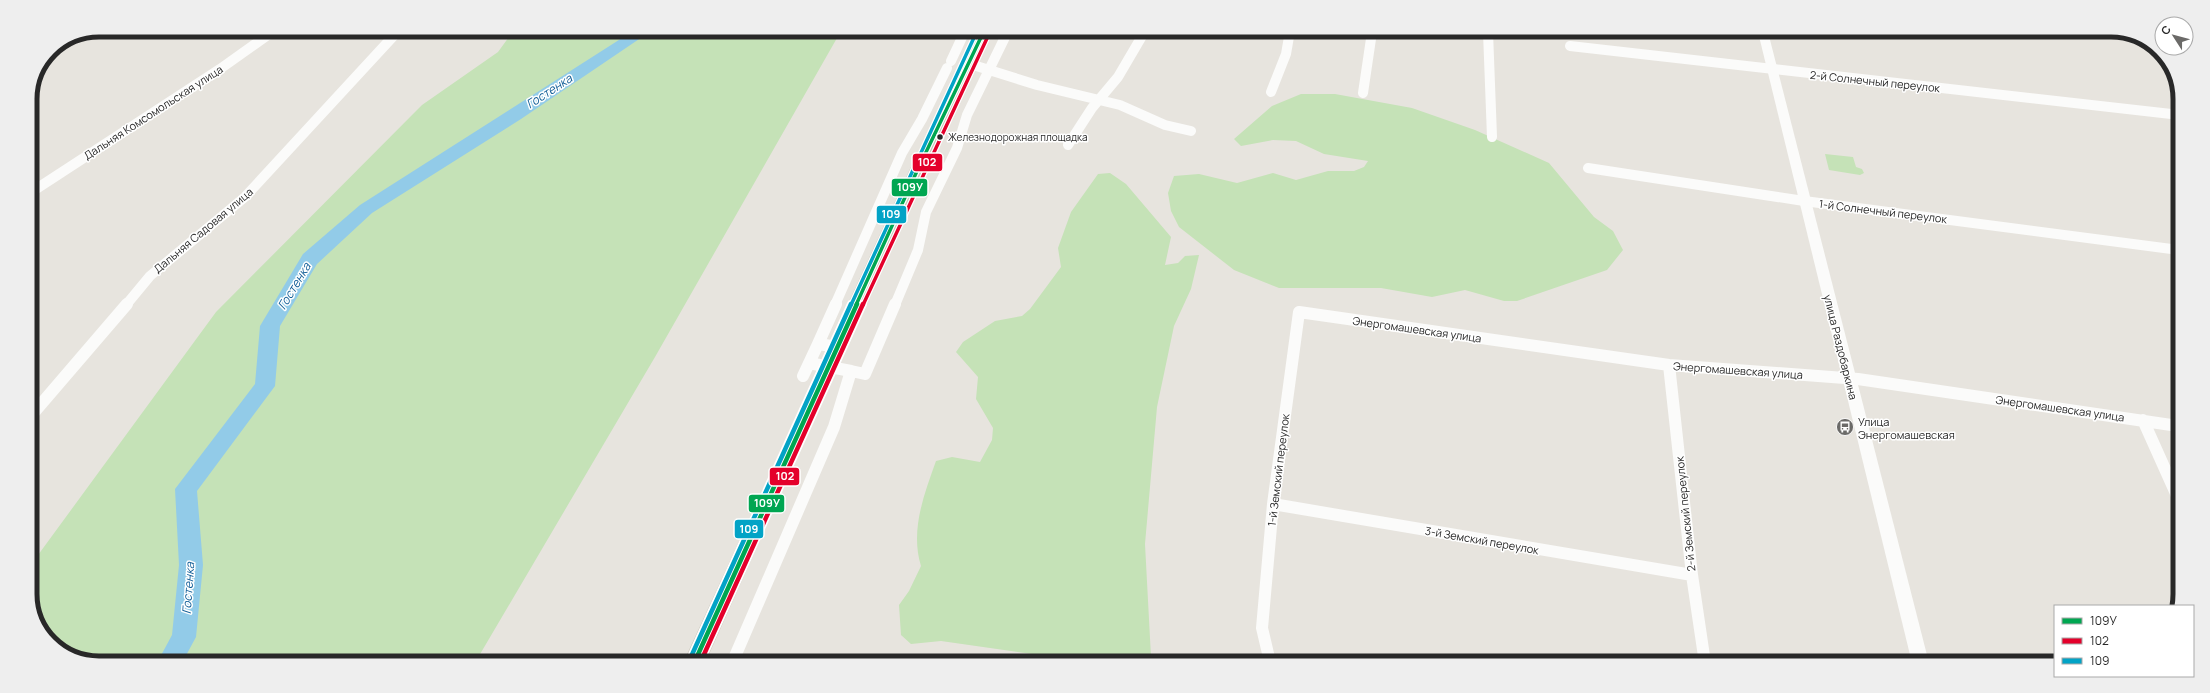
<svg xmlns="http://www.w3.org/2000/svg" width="2210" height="693" font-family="Manrope,sans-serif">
  <rect width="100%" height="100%" fill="#e7e4de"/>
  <path fill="#c5e2b7" d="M514,30L841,31L655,357L476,661H81L47,639L30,599V566L216,312L422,105L498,52Z
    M1301,94H1335L1412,108L1475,130L1549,163L1594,217L1613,231L1623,250L1607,270L1517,301H1504L1465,290L1432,297L1381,288H1279L1234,270L1179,227L1171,211L1168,193L1174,176L1199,174L1237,183L1273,173L1296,180L1328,171H1354L1364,167L1368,161L1324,154L1296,141L1273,140L1241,146L1234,139L1272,106Z
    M1825,154L1853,157L1856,167L1862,169L1864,173L1860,175L1829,170Z
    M1110,173L1126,184L1171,237L1165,265L1178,263L1185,256L1199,255L1191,289L1174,326L1157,407L1145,544L1151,657L1147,662H1088L941,641L911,644L901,635L899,605L909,591L921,566C910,530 924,495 936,461L952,457L980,462L992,440L993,428L976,399L978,377L956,352L963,342L995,321L1022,316L1030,309L1061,267L1058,248L1071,212L1098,174Z"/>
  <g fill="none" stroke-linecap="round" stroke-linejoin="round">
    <path fill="#92cbe8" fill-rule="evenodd" d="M633,31H651L521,119L372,213L317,264L280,326L275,386L197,491L203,565L196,637L183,661H158L172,635L179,565L175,489L255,384L260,326L303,254L360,205Z"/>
    <path stroke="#fbfbfa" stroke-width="10" d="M1488,32L1492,137
      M1570,46L2180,115
      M951,61L965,31
      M970,64L1037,85L1120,105L1165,125L1191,131
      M1271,92L1286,54L1290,31
      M1363,93L1372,32
      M1068,145L1092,108L1118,77L1145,31
      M1588,168L1804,201L2179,250
      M30,193L220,69L275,30
      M126,305L150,276L245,197L399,30
      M835,305L902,153L922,119L947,68
      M895,305L918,250L926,212L957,148L967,115L1008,31"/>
    <path stroke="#fbfbfa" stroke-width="12" d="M836,304L818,344L838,347
      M809,363L851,371
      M1669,365L1692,575L1705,663
      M803,376L818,344
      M30,417L127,304
      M2143,420L2178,498
      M1273,504L1692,575
      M733,661L834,427L851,371L865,374L895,304
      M1270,662L1262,628L1273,504L1299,312L1669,365L1858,379L2178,426"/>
    <path fill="#fbfbfa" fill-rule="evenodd" d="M1758,32H1768L1929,663H1912Z"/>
    <path fill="#c9c5b8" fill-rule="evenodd" d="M977,31H991L925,171L706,661H684L909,171Z"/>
    <g stroke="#fff" stroke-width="6">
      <path id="bus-1-far1" d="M856,305L917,171L984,31"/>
    </g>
    <g stroke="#fff" stroke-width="8">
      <path id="bus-1" d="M695,661L857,304"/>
    </g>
    <g stroke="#fff" stroke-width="6">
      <path id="bus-2-far1" d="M863,305L989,34"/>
    </g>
    <g stroke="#fff" stroke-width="8">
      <path id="bus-2" d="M701,661L863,304"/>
    </g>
    <g stroke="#fff" stroke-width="6">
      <path id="bus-3-far1" d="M851,305L977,31"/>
    </g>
    <g stroke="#fff" stroke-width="8">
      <path id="bus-3" d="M690,659L851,304"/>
    </g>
    <use href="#bus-1-far1" stroke="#00a651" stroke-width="3.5"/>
    <use href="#bus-1" stroke="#00a651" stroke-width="4.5"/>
    <use href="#bus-2-far1" stroke="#e4002b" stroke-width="3.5"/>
    <use href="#bus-2" stroke="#e4002b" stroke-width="4.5"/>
    <use href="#bus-3-far1" stroke="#02a3c6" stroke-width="3.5"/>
    <use href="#bus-3" stroke="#02a3c6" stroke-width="4.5"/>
  </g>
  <defs>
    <g id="bus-disc" transform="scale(0.9)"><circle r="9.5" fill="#6b6a68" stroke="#fff"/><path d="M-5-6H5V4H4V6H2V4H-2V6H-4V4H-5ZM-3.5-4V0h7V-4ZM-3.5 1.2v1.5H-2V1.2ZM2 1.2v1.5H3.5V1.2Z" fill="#fff"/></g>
  </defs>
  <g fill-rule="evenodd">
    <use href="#bus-disc" x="1845" y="427"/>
  </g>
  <circle fill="#282828" stroke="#fff" stroke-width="1.5" cx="940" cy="137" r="3.5"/>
  <g text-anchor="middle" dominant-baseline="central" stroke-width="3" stroke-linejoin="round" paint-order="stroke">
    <g font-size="10" fill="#282828" stroke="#fff" text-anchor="start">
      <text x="948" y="137">Железнодорожная площадка</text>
    </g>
    <g font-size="11" fill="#282828" stroke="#fff">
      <text transform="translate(1875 81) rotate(6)">2-й Солнечный переулок</text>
      <text transform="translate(153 112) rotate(-33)">Дальняя Комсомольская улица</text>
      <text transform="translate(1883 211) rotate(7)">1-й Солнечный переулок</text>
      <text transform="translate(203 230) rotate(-40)">Дальняя Садовая улица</text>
      <text transform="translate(1417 329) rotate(8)">Энергомашевская улица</text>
      <text transform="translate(1841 347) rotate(76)">улица Раздобаркина</text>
      <text transform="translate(1738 370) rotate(4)">Энергомашевская улица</text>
      <text transform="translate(2060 408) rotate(8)">Энергомашевская улица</text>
      <text transform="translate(1278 470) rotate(-83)">1-й Земский переулок</text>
      <text transform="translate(1685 514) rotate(-96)">2-й Земский переулок</text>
      <text transform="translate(1482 540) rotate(10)">3-й Земский переулок</text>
    </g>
    <g font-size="11" fill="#282828" stroke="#fff" text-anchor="start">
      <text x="1858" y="421">Улица<tspan x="1858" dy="13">Энергомашевская</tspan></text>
    </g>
    <g font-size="12" font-style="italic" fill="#0f5c96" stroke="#fff">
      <text transform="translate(549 91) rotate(-33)">Гостенка</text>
      <text transform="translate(294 286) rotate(-59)">Гостенка</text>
      <text transform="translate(188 588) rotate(-86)">Гостенка</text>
    </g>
  </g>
  <path d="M0 0H2210V693H0ZM99 37H2111A62 62 0 0 1 2173 99V594A62 62 0 0 1 2111 656H99A62 62 0 0 1 37 594V99A62 62 0 0 1 99 37Z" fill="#eee" fill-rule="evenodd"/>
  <path fill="none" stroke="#282828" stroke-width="5" d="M99 37H2111A62 62 0 0 1 2173 99V594A62 62 0 0 1 2111 656H99A62 62 0 0 1 37 594V99A62 62 0 0 1 99 37Z"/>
  <g stroke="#fff" stroke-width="1.5">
    <rect x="912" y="153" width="31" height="19" rx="4" fill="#e4002b"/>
    <rect x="891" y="178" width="37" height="19" rx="4" fill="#00a651"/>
    <rect x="876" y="205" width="31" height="19" rx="4" fill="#02a3c6"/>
    <rect x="769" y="467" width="31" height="19" rx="4" fill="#e4002b"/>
    <rect x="748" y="494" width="37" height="19" rx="4" fill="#00a651"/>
    <rect x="734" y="519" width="30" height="20" rx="4" fill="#02a3c6"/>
  </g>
  <g font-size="11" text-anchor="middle" font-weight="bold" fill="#fff">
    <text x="927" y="166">102</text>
    <text x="910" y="191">109У</text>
    <text x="891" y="218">109</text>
    <text x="785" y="480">102</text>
    <text x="767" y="507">109У</text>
    <text x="749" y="533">109</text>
  </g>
  <rect x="2054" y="605" width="140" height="72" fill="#ffffff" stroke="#a9a9a9"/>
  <rect x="2062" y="618" width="20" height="6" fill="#00a651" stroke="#a9a9a9"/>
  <text x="2090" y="625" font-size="12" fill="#282828">109У</text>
  <rect x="2062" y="638" width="20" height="6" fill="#e4002b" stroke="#a9a9a9"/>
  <text x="2090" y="645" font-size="12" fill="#282828">102</text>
  <rect x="2062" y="658" width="20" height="6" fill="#02a3c6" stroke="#a9a9a9"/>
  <text x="2090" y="665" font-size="12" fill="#282828">109</text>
  <g transform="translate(2174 36) rotate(306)"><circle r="19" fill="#ffffff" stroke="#a9a9a9"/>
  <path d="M0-3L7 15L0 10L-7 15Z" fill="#6b6a68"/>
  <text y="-6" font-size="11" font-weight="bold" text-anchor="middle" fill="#282828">С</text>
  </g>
</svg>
